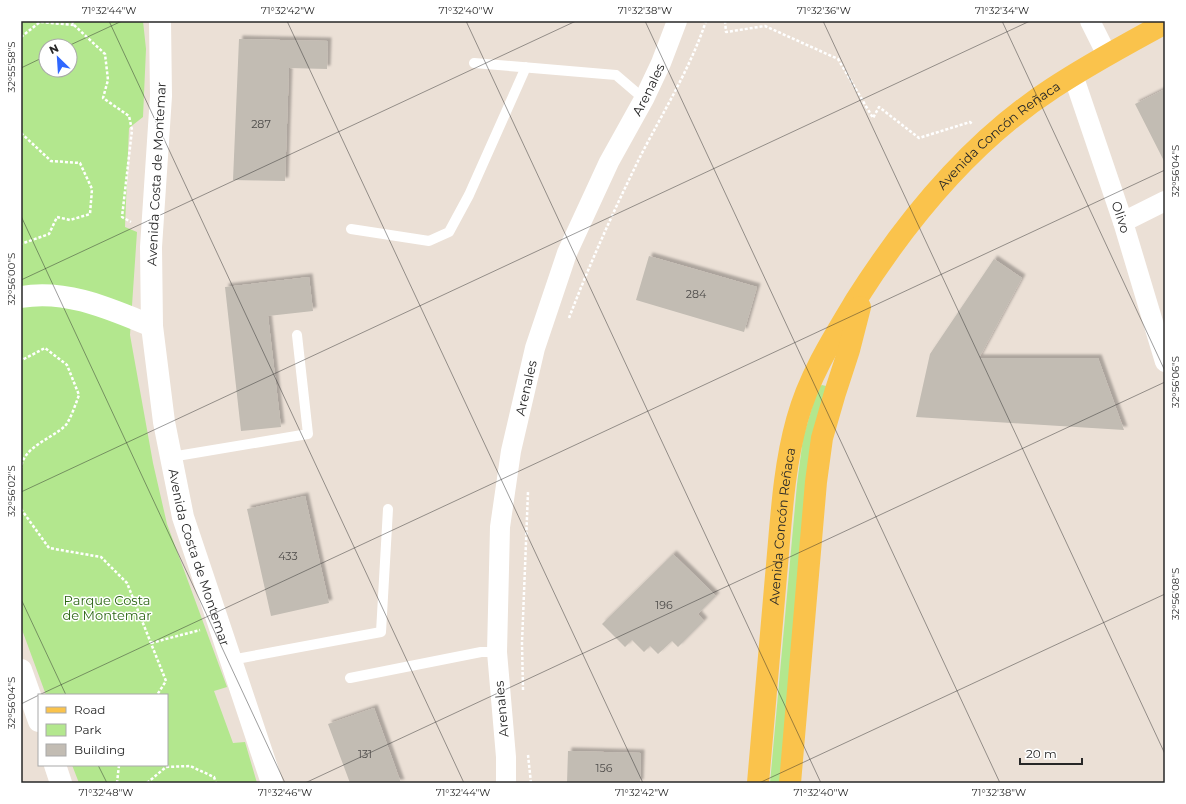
<svg xmlns="http://www.w3.org/2000/svg" width="1186" height="804" font-family="Montserrat,sans-serif">
  <defs>
    <filter id="shadow"><feDropShadow dx="3.5" dy="-3.5" stdDeviation="1" flood-color="#0004"/></filter>
  </defs>
  <rect width="100%" height="100%" fill="#ebe0d6"/>
  <path fill="#b3e78e" fill-rule="evenodd" d="M21,21H143L146,49L143,117L129,128L125,227L137,232L130,335L153,463L167,524L227,687L214,691L233,743L245,742L257,783H79L72,765H167V695H46L21,627ZM46,46H70V70H46Z
    M822,385L826,386L781,783H770L797,484L803,438L818,387Z"/>
  <path fill="#c2bcb3" filter="url(#shadow)" d="M239,39L328,41L327,69L289,68L285,181L233,180Z
    M1165,89V163L1135,104Z
    M649,256L757,287L744,332L636,300Z
    M994,259L1022,278L979,358H1098L1124,430L916,417L930,354Z
    M309,277L313,311L268,316L281,427L241,431L225,287Z
    M305,496L329,603L271,616L247,509Z
    M673,554L716,596L698,614L704,621L678,647L672,641L658,654L650,646L644,652L632,640L625,647L602,624Z
    M374,708L401,783H350L328,724Z
    M568,751L641,753L640,783H567Z"/>
  <g fill="none" stroke-linecap="round" stroke-linejoin="round">
    <path stroke="#fff" stroke-width="2.5" stroke-dasharray="3 2" stroke-linecap="butt" d="M725,21L726,32L765,26L838,59L873,118L879,107L919,138L970,122L972,124
      M74,25L105,54L108,80L103,98L129,116L132,130L122,217L131,222
      M21,37L40,22L74,25L72,21
      M21,133L51,161L80,163L92,189L90,214L70,220L57,217L49,234L21,244
      M569,318C590,263 614,210 640,157C663,112 690,69 706,21
      M21,357L22,360L45,348L67,365L79,395C76,403 70,421 65,426C51,439 23,447 21,468
      M21,509L49,548L101,557L127,583L166,681L157,695
      M151,643L200,630
      M523,690L522,643L528,492
      M528,755L531,783
      M117,783L119,765
      M147,783L166,767L190,766L214,777L216,783"/>
    <path stroke="#fff" stroke-width="10" d="M474,63L616,75L644,99
      M351,229L429,241L449,232L469,195L526,67
      M171,457L308,434L297,335
      M231,660L381,632L388,509
      M350,678L481,652H497"/>
    <g stroke="#fff" stroke-width="20">
      <path d="M1090,21L1107,55"/>
      <path id="s1" d="M1073,75L1123,222L1165,362"/>
      <path d="M1123,222L1165,201"/>
      <path id="s2" d="M506,783V757L497,652L500,527L511,451L535,348L567,253L609,162L644,99L661,63L677,21"/>
    </g>
    <g stroke="#fff" stroke-width="22">
      <path id="s3" d="M160,21L161,96L151,247L152,326L164,422L183,517L272,783"/>
      <path d="M21,297C67,289 110,309 152,326"/>
      <path d="M21,670L39,721"/>
      <path d="M55,765L61,783"/>
    </g>
    <g stroke="#fac34c" stroke-width="22">
      <path id="s4" d="M758,783C764,714 770,645 776,576C781,524 783,470 797,420C809,376 833,338 856,300C908,218 971,141 1053,88C1089,64 1127,44 1165,23"/>
      <path d="M790,783L816,482L822,438L835,393L849,350L860,307"/>
    </g>
  </g>
  <path fill="none" stroke="#272727" stroke-width="1" stroke-opacity="0.45" d="M109,21L464,783M287,21L643,783M466,21L821,783M645,21L1000,783M823,21L1165,754M1002,21L1165,371M68,46L122,21M21,68L46,56M21,216L285,783M21,280L576,21M21,492L1030,21M21,599L66,695M39,695L1165,170M21,704L39,695M98,765L107,783M305,783L1165,382M759,783L1165,594"/>
  <g text-anchor="middle" dominant-baseline="central" stroke-width="3" stroke-linejoin="round" paint-order="stroke">
    <g font-size="11" fill="#4e4c4a">
      <text x="261" y="124">287</text>
      <text x="696" y="294">284</text>
      <text x="288" y="556">433</text>
      <text x="664" y="605">196</text>
      <text x="365" y="754">131</text>
      <text x="604" y="768">156</text>
    </g>
    <g font-size="13" fill="#272727" stroke="#fff">
      <text stroke="none"><textPath href="#s2" startOffset="722">Arenales</textPath></text>
      <text stroke="none"><textPath href="#s4" startOffset="719">Avenida Concón Reñaca</textPath></text>
      <text transform="translate(156 174) rotate(-87)">Avenida Costa de Montemar</text>
      <text stroke="none"><textPath href="#s1" startOffset="150">Olivo</textPath></text>
      <text stroke="none"><textPath href="#s2" startOffset="398">Arenales</textPath></text>
      <text stroke="none"><textPath href="#s4" startOffset="258">Avenida Concón Reñaca</textPath></text>
      <text stroke="none"><textPath href="#s3" startOffset="542">Avenida Costa de Montemar</textPath></text>
      <text transform="translate(501 709) rotate(-95)">Arenales</text>
    </g>
    <g font-size="13" fill="#2c6714" stroke="#fff">
      <text x="107" y="600">Parque Costa<tspan x="107" dy="15">de Montemar</tspan></text>
    </g>
  </g>
  <rect width="1186" height="804" fill="none" stroke="#ffffff" stroke-width="44"/>
  <rect x="38" y="694" width="130" height="72" fill="#ffffff" stroke="#a9a9a9"/>
  <rect x="46" y="707" width="20" height="6" fill="#fac34c" stroke="#a9a9a9"/>
  <text x="74" y="714" font-size="12" fill="#272727">Road</text>
  <rect x="46" y="724" width="20" height="12" fill="#b3e78e" stroke="#a9a9a9"/>
  <text x="74" y="734" font-size="12" fill="#272727">Park</text>
  <rect x="46" y="744" width="20" height="12" fill="#c2bcb3" stroke="#a9a9a9"/>
  <text x="74" y="754" font-size="12" fill="#272727">Building</text>
  <g transform="translate(58 58) rotate(335)"><circle r="19" fill="#ffffff" stroke="#a9a9a9"/>
  <path d="M0-3L7 15L0 10L-7 15Z" fill="#2f67ff"/>
  <text y="-6" font-size="11" font-weight="bold" text-anchor="middle" fill="#272727">N</text>
  </g>
  <path d="M1020 758v6h62v-6" fill="none" stroke="#272727" stroke-width="2"/>
  <text x="1026" y="758" font-size="12" fill="#272727" stroke="#ffffff" stroke-width="3" paint-order="stroke">20 m</text>
  <rect x="22" y="22" width="1142" height="760" fill="none" stroke="#272727" stroke-width="1.5"/>
  <g font-size="10" text-anchor="middle" fill="#272727">
    <text x="109" y="14">71°32'44"W</text>
    <text x="288" y="14">71°32'42"W</text>
    <text x="466" y="14">71°32'40"W</text>
    <text x="645" y="14">71°32'38"W</text>
    <text x="824" y="14">71°32'36"W</text>
    <text x="1002" y="14">71°32'34"W</text>
    <text transform="translate(11 67) rotate(-90)" y="4">32°55'58"S</text>
    <text transform="translate(1175 171) rotate(-90)" y="4">32°56'04"S</text>
    <text transform="translate(11 279) rotate(-90)" y="4">32°56'00"S</text>
    <text transform="translate(1175 382) rotate(-90)" y="4">32°56'06"S</text>
    <text transform="translate(11 491) rotate(-90)" y="4">32°56'02"S</text>
    <text transform="translate(1175 594) rotate(-90)" y="4">32°56'08"S</text>
    <text transform="translate(11 703) rotate(-90)" y="4">32°56'04"S</text>
    <text x="106" y="796">71°32'48"W</text>
    <text x="285" y="796">71°32'46"W</text>
    <text x="463" y="796">71°32'44"W</text>
    <text x="642" y="796">71°32'42"W</text>
    <text x="821" y="796">71°32'40"W</text>
    <text x="999" y="796">71°32'38"W</text>
  </g>
</svg>
